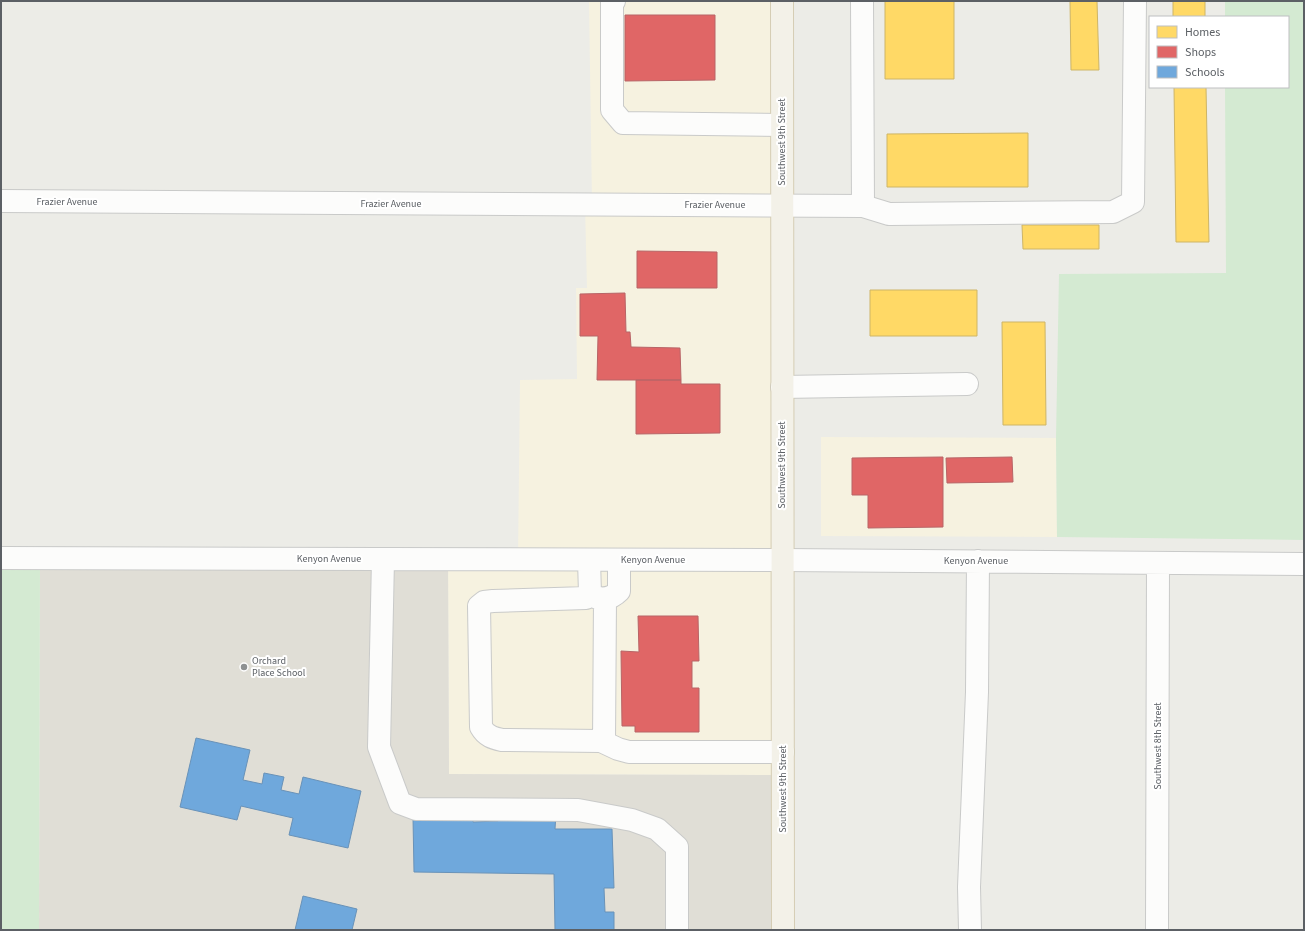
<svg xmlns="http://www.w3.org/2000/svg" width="1305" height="931" font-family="'Source Sans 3',sans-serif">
  <rect width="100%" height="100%" fill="#ecece7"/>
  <path fill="#f6f2e0" d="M589,1H782L783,775L449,774L448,559H518L520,380L577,379L576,288H587L585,205L592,204Z
    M821,437L1056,438L1057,537L821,536Z"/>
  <path fill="#e0ded6" d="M40,558L448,559L449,774L783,775V930H39Z"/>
  <path fill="#d4ead2" d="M1225,1H1304V540L1057,537L1056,438L1059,274L1226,273L1225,87H1288V17H1225Z
    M1,558H40L39,930H1Z"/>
  <path fill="#ffd966" stroke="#ceb566" d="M885,1H954V79H885Z
    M1070,1H1097L1099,70H1071Z
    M1173,1H1205V17H1173Z
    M1174,87H1206L1209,242H1176Z
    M1028,133V187H887V134Z
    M1022,225H1099V249H1023Z
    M870,290H977V336H870Z
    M1002,322H1045L1046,425H1003Z"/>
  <path fill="#e06666" stroke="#b86466" d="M625,15H715V80L625,81Z
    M637,251L717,252V288H637Z
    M625,293L626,332H630L631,347L680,348L681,380H597L598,336H580V294Z
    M636,380H681V384H720V433L636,434Z
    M943,457V527L868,528V495H852V458Z
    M1012,457L1013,482L947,483L946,458Z
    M638,616H698L699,661H692V688H699V732H635V726H622L621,651L639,652Z"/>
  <path fill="#6fa8dc" stroke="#6992b8" d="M196,738L250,750L243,780L262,784L264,773L284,777L281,790L299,794L303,777L361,791L348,848L289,835L293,818L241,806L237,820L180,807Z
    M556,813L555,829H612L614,888H604L605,912H614V930H555L554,874L414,872L413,818L473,817V822L498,821L497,817Z
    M303,896L357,909L352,930H295Z"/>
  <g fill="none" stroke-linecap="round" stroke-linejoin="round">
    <g stroke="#c9cac9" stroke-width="24">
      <path id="minor" d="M614,1L612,3V110L623,123L782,125
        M862,1L863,206
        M1,201L863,206L889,214L1113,212L1133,202L1135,1
        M782,387L967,384
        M1,558L782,560L1304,564
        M383,559L379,747L400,803L416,809L578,810L632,820L657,829L677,847V930
        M589,560L590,594L586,598L493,601L484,602L479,606L481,727C486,736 493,738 502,740L601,741L618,749L629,752H783
        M591,595C601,601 611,599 619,591V560
        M604,742L605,599
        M970,930L969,887L977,692L978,561
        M1157,930L1158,563"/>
    </g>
    <g stroke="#d5cdb4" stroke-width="24">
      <path id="major" d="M782,1L783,930"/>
    </g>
    <use href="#minor" stroke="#fcfcfb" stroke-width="22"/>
    <use href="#major" stroke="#f3f1e8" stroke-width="22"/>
  </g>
  <circle fill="#8e9192" stroke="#fff" stroke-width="1.5" cx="244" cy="667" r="4"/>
  <g text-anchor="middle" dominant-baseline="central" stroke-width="4" stroke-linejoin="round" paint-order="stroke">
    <g font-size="10" fill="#5c6065" stroke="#fff">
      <text transform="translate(782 142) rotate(-90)">Southwest 9th Street</text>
      <text x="67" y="202">Frazier Avenue</text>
      <text x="391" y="204">Frazier Avenue</text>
      <text x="715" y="205">Frazier Avenue</text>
      <text transform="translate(782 465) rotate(-90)">Southwest 9th Street</text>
      <text x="329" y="559">Kenyon Avenue</text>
      <text x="653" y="560">Kenyon Avenue</text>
      <text x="976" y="561">Kenyon Avenue</text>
      <text transform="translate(1158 746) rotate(-90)">Southwest 8th Street</text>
      <text transform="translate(783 789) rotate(-90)">Southwest 9th Street</text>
    </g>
    <g font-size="10" fill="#5c6065" stroke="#fff" text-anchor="start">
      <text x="252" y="661">Orchard<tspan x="252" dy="12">Place School</tspan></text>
    </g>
  </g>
  <rect width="1305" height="931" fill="none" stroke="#5c6065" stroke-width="4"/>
  <rect x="1149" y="16" width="140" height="72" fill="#ffffff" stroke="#bebfc1"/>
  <rect x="1157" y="26" width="20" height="12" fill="#ffd966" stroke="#bebfc1"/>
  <text x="1185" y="36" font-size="12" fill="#5c6065">Homes</text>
  <rect x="1157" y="46" width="20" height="12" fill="#e06666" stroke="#bebfc1"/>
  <text x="1185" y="56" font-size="12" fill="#5c6065">Shops</text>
  <rect x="1157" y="66" width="20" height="12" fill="#6fa8dc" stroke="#bebfc1"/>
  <text x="1185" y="76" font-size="12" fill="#5c6065">Schools</text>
</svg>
